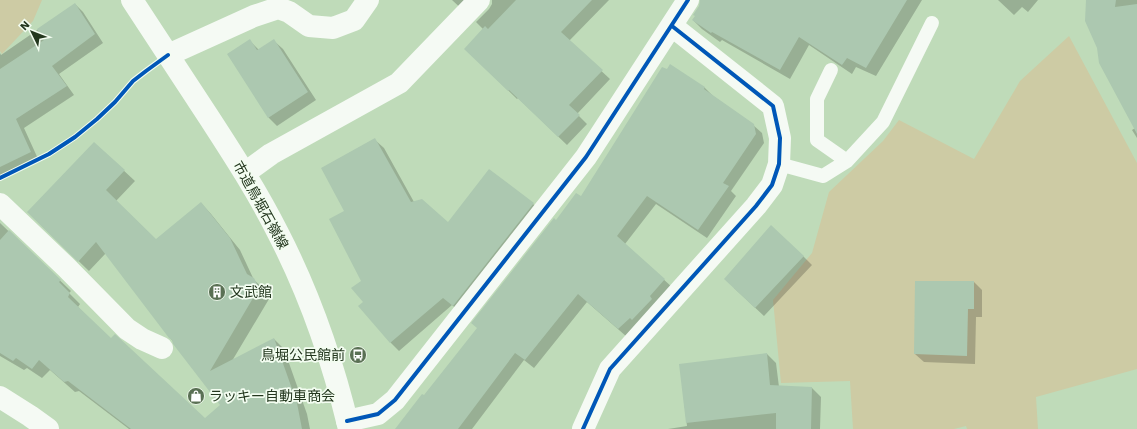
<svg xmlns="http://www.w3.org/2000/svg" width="1137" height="429" font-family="'Work Sans','Noto Sans JP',sans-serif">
  <rect width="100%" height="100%" fill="#bfdbb9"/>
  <path fill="#cdcba4" d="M0,0H42L33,21L2,54L0,51Z
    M1069,36L1137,163V369L1036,397L1038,429H967L966,426L954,429H853L850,381L781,383L773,300L812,253L829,192L883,141L899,120L974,159L1020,81Z"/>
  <path fill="#0003" d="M452,0H478L466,13Z
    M492,0H609L569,41L610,79L577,114L587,124L567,145L518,98L517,99L474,57L483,29L476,22L489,9L492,4Z
    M705,0H922L876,76L856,67L852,74L809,45L790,79L722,40L720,42L702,29L693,20Z
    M998,0H1038L1028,12L1022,7L1014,15Z
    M1087,0H1137V138L1132,130L1135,128Z
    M75,4L83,12L103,43L59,74L74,95L24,128L39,161L0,179V53L1,55Z
    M250,41L259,50L274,41L283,49L316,100L277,126L269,118L228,54Z
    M704,87L713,96L753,125L762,133L764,143L731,191L736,196L707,238L656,204L625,244L673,288L627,337L587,302L534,368L524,360L472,429H396L424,397L478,328L556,221L581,197Z
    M375,140L384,148L414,202L449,224L533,204L542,212L462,314L452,305L399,351L391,343L360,306L364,302L363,281L346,212Z
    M94,143L135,181L116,201L156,240L201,203L211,214L240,250L254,280L264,289L269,299L232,361L274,339L284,349L307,414L310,429H129L79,391L75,392L50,370L42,378L27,368L24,370L0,356V223L71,291L69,293L80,304L78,307L111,340L205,420L221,405L106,253L89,271L38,222Z
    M803,256L812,265L764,316L734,288Z
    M974,282L982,290V317H976L975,364L924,362L915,354Z
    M767,354L776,363L779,387L812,388L821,397L820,429H668L687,426L680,365Z"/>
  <path fill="#acc8b0" d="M516,0H592L561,32L603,70L569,105L580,115L558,137L509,90L508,91L464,49L485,26L488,29Z
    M700,0H907L866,68L847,58L842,65L799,37L780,70L712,32L711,33L692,20L695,16L693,15L699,6Z
    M1086,0H1116L1115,7L1137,4V134L1099,63L1097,48L1085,21Z
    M75,3L95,34L52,66L67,86L16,119L31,152L0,167V69L44,40L37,29Z
    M250,39L257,50L274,39L308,92L268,118L227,54Z
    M670,64L705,87L704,89L754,124L756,134L723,183L729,186L698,230L647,196L617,236L665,279L650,296L652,299L632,320L630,318L618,329L578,294L525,360L515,353L458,429H395L422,394L424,395L477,328L471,323L554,218L556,220L576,193L581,196L662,67L667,69Z
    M375,138L411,202L422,199L448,222L489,169L534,203L453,306L443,298L390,343L358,306L363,302L351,288L361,281L329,219L344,211L321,168Z
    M94,142L125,170L106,190L156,239L201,202L230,238L247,274L254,278L259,288L210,371L274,338L297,403L302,429H131L68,381L64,382L39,360L32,369L16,358L13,361L0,353V240L9,230L61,280L59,282L70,293L68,297L111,338L115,334L205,418L220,405L173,344L172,340L169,338L96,242L78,262L27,212Z
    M771,225L804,256L755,308L724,279Z
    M915,281H974V309H968L967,356L914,354Z
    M767,353L770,385L812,387L811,429H776V413L686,423L679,364Z"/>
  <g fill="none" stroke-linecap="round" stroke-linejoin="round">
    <path stroke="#f5faf4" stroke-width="14" d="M831,70L817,99V140L847,161
      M779,164L823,176L847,161L883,122L932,23"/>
    <path stroke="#f5faf4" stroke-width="22" d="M168,55L254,16L278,8L289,12L309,26L333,28L354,20L368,0
      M245,173L271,154L399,83L479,0
      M0,204L66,267L127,329L142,339L162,348
      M347,421L378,414L395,400L586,157L688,0
      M583,429L610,369L756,206L772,185L779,164L780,138L773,106L672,26"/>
    <path stroke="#f5faf4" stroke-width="22" d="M132,0C158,40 184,79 210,119C234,156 258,193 278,233C310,295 333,362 349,429"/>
    <path stroke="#f5faf4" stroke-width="22" d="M0,397L30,416L48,429"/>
    <g stroke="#f3fdf1" stroke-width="6">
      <path id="cycleway" d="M0,178L49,154L75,137L97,119L115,102L133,81L146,71L168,55
        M347,421L378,414L395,400L586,157L688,0
        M583,429L610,369L756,206L772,185L779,164L780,138L773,106L672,26"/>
    </g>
    <use href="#cycleway" stroke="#0057b8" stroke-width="4"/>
  </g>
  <defs>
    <g id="building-disc" transform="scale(0.9)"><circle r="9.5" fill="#5a7054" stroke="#f3fdf1"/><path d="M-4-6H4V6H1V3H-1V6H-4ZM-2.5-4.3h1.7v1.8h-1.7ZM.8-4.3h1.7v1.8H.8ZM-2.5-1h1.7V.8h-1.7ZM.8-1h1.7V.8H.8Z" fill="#fff"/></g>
    <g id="bus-disc" transform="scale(0.9)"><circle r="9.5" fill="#5a7054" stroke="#f3fdf1"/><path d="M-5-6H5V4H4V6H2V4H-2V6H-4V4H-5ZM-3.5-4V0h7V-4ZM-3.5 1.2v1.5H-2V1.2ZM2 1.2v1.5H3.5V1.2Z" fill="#fff"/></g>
    <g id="shop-disc" transform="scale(0.9)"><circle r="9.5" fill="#5a7054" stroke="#f3fdf1"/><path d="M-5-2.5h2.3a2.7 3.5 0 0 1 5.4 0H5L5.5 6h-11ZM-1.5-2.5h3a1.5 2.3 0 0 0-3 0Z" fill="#fff"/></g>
  </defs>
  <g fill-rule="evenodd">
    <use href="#building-disc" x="217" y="292"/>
    <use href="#bus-disc" x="358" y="355"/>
    <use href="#shop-disc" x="196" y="396"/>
  </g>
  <g text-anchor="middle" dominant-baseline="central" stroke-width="3.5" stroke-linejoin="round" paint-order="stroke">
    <g font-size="14" fill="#23371e" stroke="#f3fdf1">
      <text transform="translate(261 205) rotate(61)">市道鳥堀石嶺線</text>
    </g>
    <g font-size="14" fill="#23371e" stroke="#f3fdf1" text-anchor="start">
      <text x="230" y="292">文武館</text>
      <text x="345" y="355" text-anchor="end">鳥堀公民館前</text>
      <text x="209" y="396">ラッキー自動車商会</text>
    </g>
  </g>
  <g transform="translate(32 32) rotate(313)" stroke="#f3fdf1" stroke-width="3" paint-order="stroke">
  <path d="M0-3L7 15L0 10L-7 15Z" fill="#23371e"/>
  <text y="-6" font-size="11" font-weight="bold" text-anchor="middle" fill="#23371e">N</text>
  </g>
</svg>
